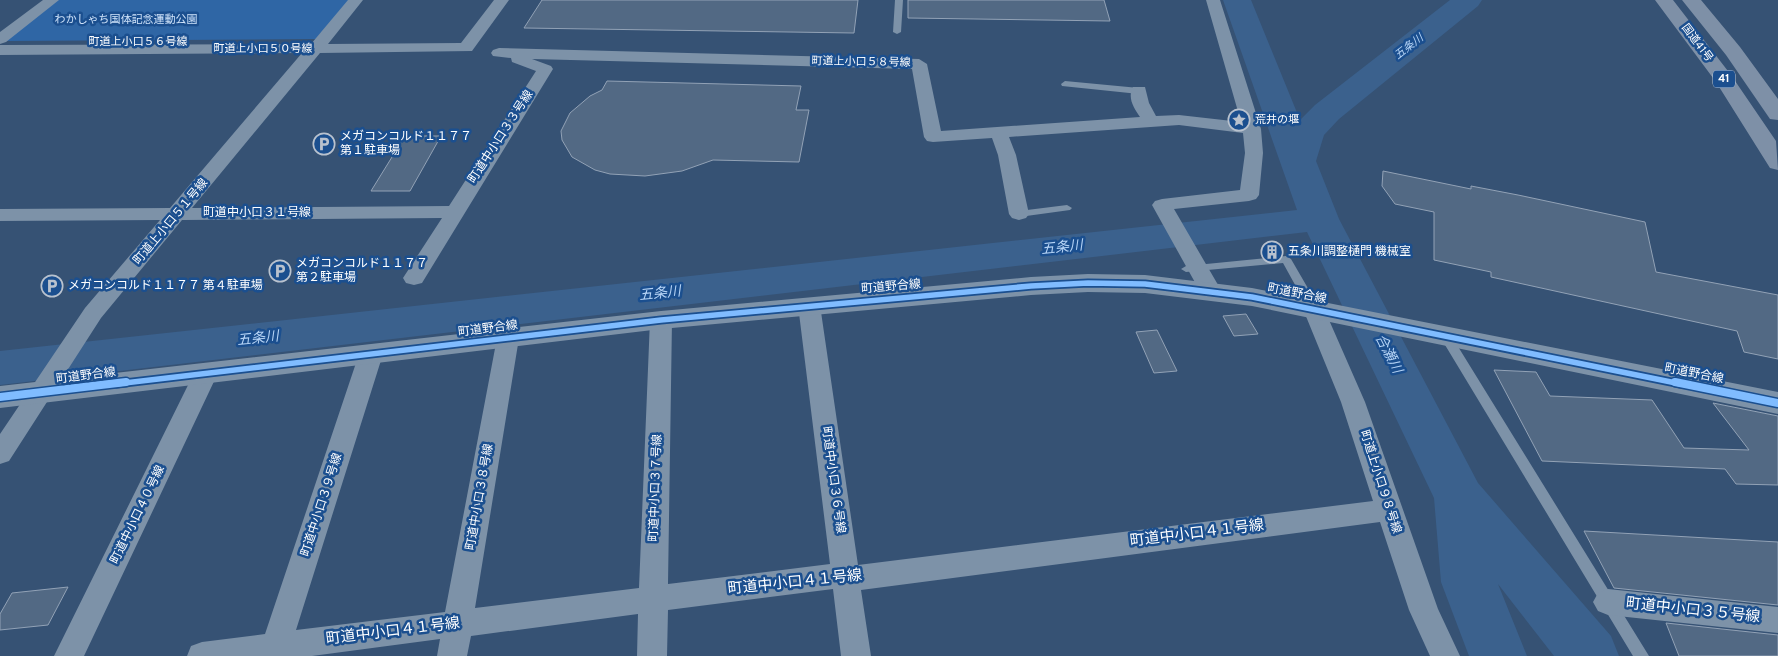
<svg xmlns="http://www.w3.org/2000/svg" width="1778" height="656" font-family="Overpass,'Noto Sans JP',sans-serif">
  <rect width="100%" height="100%" fill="#365274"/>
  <path fill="#2f66a5" d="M57,0H349L316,39L4,41Z"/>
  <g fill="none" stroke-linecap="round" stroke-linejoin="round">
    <path fill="#3b618d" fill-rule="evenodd" d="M1223,0H1251L1300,120L1315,105L1450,0H1482L1478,6L1339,119L1324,135L1316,161L1339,219L1478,483L1611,636L1619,656H1554L1498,584L1527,656H1469L1441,582L1434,498L1307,232L0,385V351L1297,210Z"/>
  </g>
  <path fill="#526984" stroke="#92a2b6" d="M542,0H858L854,33L524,28Z
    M908,0H1104L1110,21L908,18Z
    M607,81L801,86L796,110H809L799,162L713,160L682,171L645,176L610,174L595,170L572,157L562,140L561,131L570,113L590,96L602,90Z
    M405,136H441L410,191H371Z
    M1383,171L1471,189V186L1518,195L1645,222L1656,272L1778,295V359L1744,352L1737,331L1491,277V272L1434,260V212L1395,204L1382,186Z
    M1246,314L1258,334L1234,336L1223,316Z
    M1157,330L1177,371L1154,373L1136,332Z
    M1494,370L1536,372L1550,396L1652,400L1684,448L1749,450L1713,403L1778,416V485L1736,484L1725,469L1542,461Z
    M1584,531L1778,542V605L1614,588Z
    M68,587L48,625L0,630V614L12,593Z
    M1666,623L1778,635V656H1679Z"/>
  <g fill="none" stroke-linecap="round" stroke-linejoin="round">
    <path fill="#7d92a8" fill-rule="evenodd" d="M895,0H903L901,32L897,34L893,32Z
      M1065,81L1139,88L1143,91L1139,94L1062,86L1061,84Z
      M1067,205L1072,208L1070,210L1019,217L1014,214L1019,211Z
      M1286,256L1291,259L1320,309L1318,312H1310L1283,263L1186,272L1181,269L1186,266Z
      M1445,331L1449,332L1649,656H1633L1439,335Z"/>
    <path fill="#7d92a8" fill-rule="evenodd" d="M43,0H59L6,42L0,44V32Z
      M348,0H363L328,44L461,43L494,0H509L472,51L320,53L192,208L449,206L536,71L512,62L511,58L493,56L491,53L493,50L499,48L919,59L927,64L941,131L1140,117C1134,108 1127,98 1133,87H1145L1149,103L1156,116L1179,115L1241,122L1206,0H1220L1261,129L1263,153L1259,195L1256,199L1249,201L1174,209L1221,290L1218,295L1210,297L1202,295L1152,205L1155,201L1162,199L1240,190L1245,153L1243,133L1179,125L1009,137L1016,155L1029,214L1026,218L1019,220L1012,218L1009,214L998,155L992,138L933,142L927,141L924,137L912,69L532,59L551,66L553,69L422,283L414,285L406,283L403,278L442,218L182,220L101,318L9,461L0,464V434L85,308L160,220L0,221V209L170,208L302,53L0,55V45L311,44Z
      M809,298L817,300L820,305L858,565L1373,501L1341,402L1303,309L1306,304L1314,301L1322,304L1365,402L1438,609L1460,656H1430L1409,610L1380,522L861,590L871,656H841L833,589L668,610L667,656H637L638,614L471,636L467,656H437L440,639L312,656H187L191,646L202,642L265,634L359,354L363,348L371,346L379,348L383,354L296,630L445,612L497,338L500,332L508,330L516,332L519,338L475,608L639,588L650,320L653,315L661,312L669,315L672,320L668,584L830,564L798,305L801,300Z
      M206,364L214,367L218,373L84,656H54L194,373L198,367Z
      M1608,589L1778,607V633L1608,615L1598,611L1593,602L1598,593Z"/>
    <path fill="#7d92a8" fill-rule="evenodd" d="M1088,274L1145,275L1252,288L1778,392V414L1252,306L1145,293L1088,292L1031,295L661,329L0,408V386L661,311L1031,277Z"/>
    <path fill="#7e90a7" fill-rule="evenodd" d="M1655,0H1673L1731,75L1776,141L1778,170L1770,168L1716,82Z
      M1682,0H1701L1740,47L1778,99V120L1770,119L1726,55Z"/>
    <g stroke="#1b4f8f" stroke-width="9">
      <path id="cycleway-far1" d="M116,384L661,320L1031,286L1088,283L1145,284L1252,297L1681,384"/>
    </g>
    <g stroke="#1b4f8f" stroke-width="11">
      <path id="cycleway" d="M1675,382L1778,403
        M0,397L126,382"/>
    </g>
    <use href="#cycleway-far1" stroke="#80bcff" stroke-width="5.5"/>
    <use href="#cycleway" stroke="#80bcff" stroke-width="8"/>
  </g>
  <defs>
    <g id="sight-ring" transform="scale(1.125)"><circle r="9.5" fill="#1b4f8f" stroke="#b9c2ce" stroke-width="1.5"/><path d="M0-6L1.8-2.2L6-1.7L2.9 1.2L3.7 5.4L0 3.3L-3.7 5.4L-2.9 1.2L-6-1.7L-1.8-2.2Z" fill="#b9c2ce"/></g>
    <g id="parking-ring" transform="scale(1.125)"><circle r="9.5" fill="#1b4f8f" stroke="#b9c2ce" stroke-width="1.5"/><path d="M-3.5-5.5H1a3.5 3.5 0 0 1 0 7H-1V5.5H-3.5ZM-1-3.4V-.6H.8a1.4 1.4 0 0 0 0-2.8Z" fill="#b9c2ce"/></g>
    <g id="building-ring" transform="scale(1.125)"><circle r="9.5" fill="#1b4f8f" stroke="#b9c2ce" stroke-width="1.5"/><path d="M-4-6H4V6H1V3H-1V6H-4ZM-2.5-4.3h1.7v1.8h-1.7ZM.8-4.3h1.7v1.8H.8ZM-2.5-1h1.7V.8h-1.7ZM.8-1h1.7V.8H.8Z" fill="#b9c2ce"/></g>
  </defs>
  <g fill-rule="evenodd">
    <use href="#sight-ring" x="1239" y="120"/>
    <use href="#parking-ring" x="324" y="144"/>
    <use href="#building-ring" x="1272" y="252"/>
    <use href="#parking-ring" x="280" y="271"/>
    <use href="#parking-ring" x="52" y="286"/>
  </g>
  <g text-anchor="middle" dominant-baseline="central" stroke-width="5" stroke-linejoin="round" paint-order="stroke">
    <g font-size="11" fill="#cfe3fa" stroke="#1b4f8f">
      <text x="126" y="20">わかしゃち国体記念運動公園</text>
    </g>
    <g font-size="11" fill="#fff" stroke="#1b4f8f">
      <text x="138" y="42">町道上小口５６号線</text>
      <text transform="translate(1697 43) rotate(53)">国道41号</text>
      <text x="263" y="49">町道上小口５０号線</text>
      <text transform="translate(861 62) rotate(1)">町道上小口５８号線</text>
    </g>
    <g font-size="11" font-style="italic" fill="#b5d3f5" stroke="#1b4f8f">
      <text transform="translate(1409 47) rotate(-38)">五条川</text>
    </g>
    <rect fill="#1b4f8f" stroke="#bbcadd" stroke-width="1" x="1713" y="70.5" width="22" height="17" rx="4"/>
    <g font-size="11" font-weight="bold" fill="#fff">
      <text x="1724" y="79">41</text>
    </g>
    <g font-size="11" fill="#fff" stroke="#1b4f8f" text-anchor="start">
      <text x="1255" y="120">荒井の堰</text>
    </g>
    <g font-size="12" fill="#fff" stroke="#1b4f8f" text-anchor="start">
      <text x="340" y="137">メガコンコルド１１７７<tspan x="340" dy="14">第１駐車場</tspan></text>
      <text x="1288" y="252">五条川調整樋門 機械室</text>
      <text x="296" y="264">メガコンコルド１１７７<tspan x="296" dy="14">第２駐車場</tspan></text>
      <text x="68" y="286">メガコンコルド１１７７ 第４駐車場</text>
    </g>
    <g font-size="12" fill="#fff" stroke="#1b4f8f">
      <text transform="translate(501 137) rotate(-57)">町道中小口３３号線</text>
      <text x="257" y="213">町道中小口３１号線</text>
      <text transform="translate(171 222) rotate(-50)">町道上小口５１号線</text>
      <text transform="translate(891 287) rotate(-5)">町道野合線</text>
      <text transform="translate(1297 294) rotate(11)">町道野合線</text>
      <text transform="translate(488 329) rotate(-7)">町道野合線</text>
      <text transform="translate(1694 374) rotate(11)">町道野合線</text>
      <text transform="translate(86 376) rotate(-7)">町道野合線</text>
      <text transform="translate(833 480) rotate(82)">町道中小口３６号線</text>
      <text transform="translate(1380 482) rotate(72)">町道上小口９８号線</text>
      <text transform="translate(656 488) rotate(-88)">町道中小口３７号線</text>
      <text transform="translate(480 497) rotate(-80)">町道中小口３８号線</text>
      <text transform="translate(322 505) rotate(-72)">町道中小口３９号線</text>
      <text transform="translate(138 515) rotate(-64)">町道中小口４０号線</text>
    </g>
    <g font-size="14" font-style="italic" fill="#b5d3f5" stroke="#1b4f8f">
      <text transform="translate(1062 248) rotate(-6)">五条川</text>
      <text transform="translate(660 294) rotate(-6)">五条川</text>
      <text transform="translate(258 339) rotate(-6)">五条川</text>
      <text transform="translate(1388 354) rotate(63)">合瀬川</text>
    </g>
    <g font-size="15" fill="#fff" stroke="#1b4f8f">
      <text transform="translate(1197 534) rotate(-7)">町道中小口４１号線</text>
      <text transform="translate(795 583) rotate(-6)">町道中小口４１号線</text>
      <text transform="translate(1693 611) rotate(6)">町道中小口３５号線</text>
      <text transform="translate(393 632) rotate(-7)">町道中小口４１号線</text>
    </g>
  </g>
</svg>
